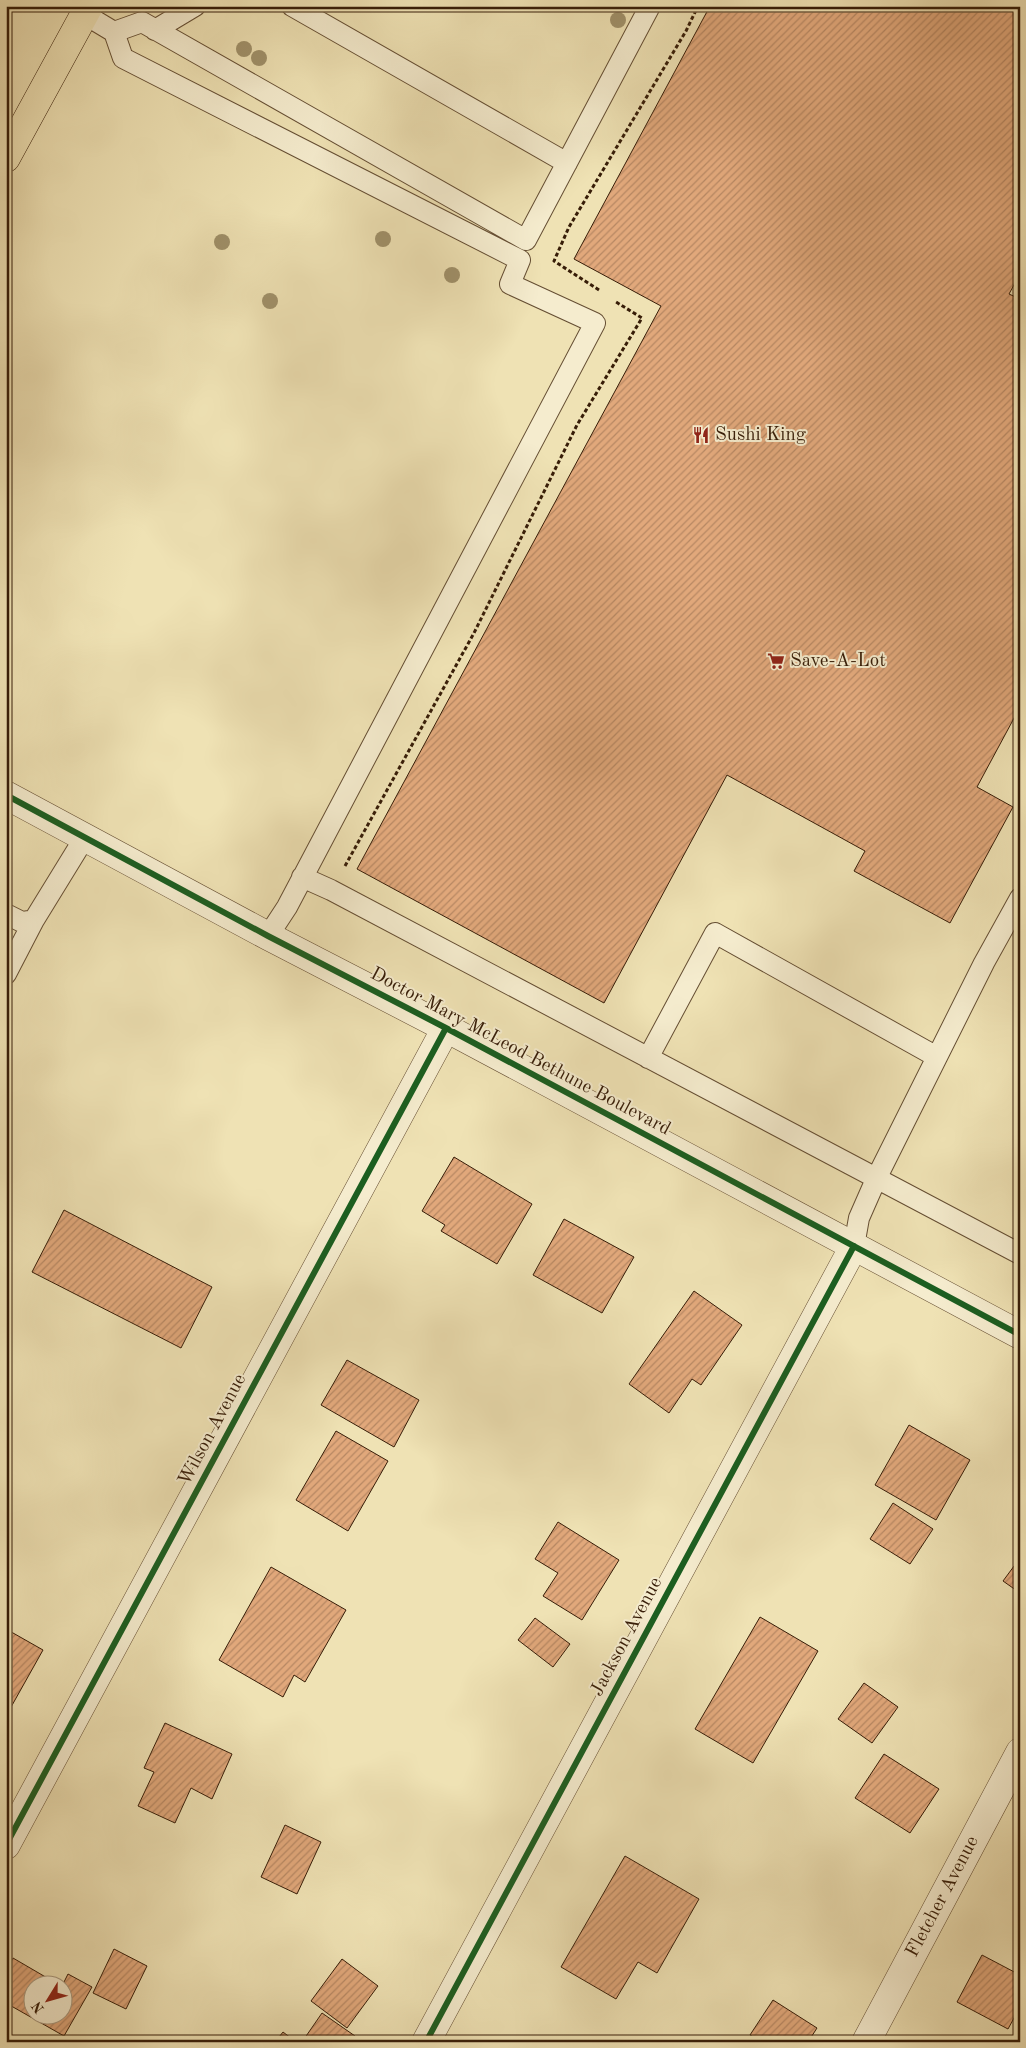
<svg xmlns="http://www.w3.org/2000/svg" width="1026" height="2048" font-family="'Old Standard TT',serif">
  <defs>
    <pattern id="building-hatch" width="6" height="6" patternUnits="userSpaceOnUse" patternTransform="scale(1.25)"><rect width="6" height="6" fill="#e1a87b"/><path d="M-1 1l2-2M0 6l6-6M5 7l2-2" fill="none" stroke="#b78863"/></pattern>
  </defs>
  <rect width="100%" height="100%" fill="#efe2b4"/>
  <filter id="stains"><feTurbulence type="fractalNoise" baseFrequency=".004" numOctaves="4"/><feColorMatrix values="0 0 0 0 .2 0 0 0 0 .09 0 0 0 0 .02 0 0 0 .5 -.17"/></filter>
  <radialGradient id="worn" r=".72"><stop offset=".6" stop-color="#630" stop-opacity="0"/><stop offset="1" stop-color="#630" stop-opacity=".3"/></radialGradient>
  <path fill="url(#building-hatch)" stroke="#371d08" d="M710,6H1020V274L1009,294L1020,299V707L977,787L1013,807L950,923L854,871L865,851L727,775L604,1003L357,869L661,306L574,259Z
    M454,1157L532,1204L497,1264L441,1231L445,1225L422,1211Z
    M64,1210L212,1287L181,1348L32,1272Z
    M564,1219L634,1257L602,1313L533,1275Z
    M694,1291L742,1325L701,1385L692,1379L669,1413L629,1384Z
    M347,1360L419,1400L394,1447L321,1405Z
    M909,1425L970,1460L936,1520L875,1485Z
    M336,1431L388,1461L348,1531L296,1500Z
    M893,1503L933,1529L910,1564L870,1539Z
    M558,1522L619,1560L582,1620L543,1596L558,1573L535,1559Z
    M1020,1558V1593L1003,1581Z
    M271,1567L346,1610L305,1682L294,1675L283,1697L219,1660Z
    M760,1617L818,1651L753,1763L695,1729Z
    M535,1618L570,1644L553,1667L518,1640Z
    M6,1629L43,1650L6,1716Z
    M864,1683L898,1707L872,1743L838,1719Z
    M165,1723L232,1754L212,1799L191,1788L175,1823L138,1806L154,1772L144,1768Z
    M884,1754L939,1789L910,1833L855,1798Z
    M285,1825L321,1842L297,1894L261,1877Z
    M625,1856L699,1899L657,1973L638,1962L616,1999L561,1967Z
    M114,1949L147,1966L126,2009L93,1993Z
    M982,1955L1020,1975V2007L1008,2029L957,2002Z
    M13,1958L61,1986H32V2016H62V1986L68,1974L92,1987L64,2036L6,2003V1971Z
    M342,1959L378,1986L347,2028L311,2001Z
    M773,2000L817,2028L808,2042H762L750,2035Z
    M322,2013L355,2036L351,2042H302Z
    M283,2032L296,2042H275Z"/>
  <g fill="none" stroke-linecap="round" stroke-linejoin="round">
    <g stroke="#654e33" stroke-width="22">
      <path id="service" d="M292,6L567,163
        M84,14L114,32L123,58L520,260L510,284L595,323L287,907L268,936
        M155,30L195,6
        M114,32L142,22L526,240L650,6
        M302,877L331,890L1020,1254
        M6,914L22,922L34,920L85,837
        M6,974L34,920
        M648,1058L715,933L937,1057
        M854,1246L859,1218L877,1177L984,963L1020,898"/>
    </g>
    <g stroke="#654e33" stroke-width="29">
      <path id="minor" d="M6,1845L446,1028
        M426,2042L854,1246
        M866,2042L1020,1752"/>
    </g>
    <g stroke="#654e33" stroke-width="29">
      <path id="tertiary" d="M6,795L268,936L446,1028L1020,1335"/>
    </g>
    <g stroke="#371d08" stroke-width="29">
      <path id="primary" d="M6,158L89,6"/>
    </g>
    <path stroke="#371d08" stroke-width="3" stroke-dasharray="4 2.5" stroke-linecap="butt" d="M599,290L554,261L569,227L686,31L698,6
      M345,866L474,633L577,425L642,318L616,302"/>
    <use href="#service" stroke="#f5ecce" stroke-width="20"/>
    <use href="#minor" stroke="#f5ecce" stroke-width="28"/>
    <use href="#tertiary" stroke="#f5ecce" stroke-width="28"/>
    <use href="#primary" stroke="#efe2b4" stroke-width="28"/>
    <g stroke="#f5ecce" stroke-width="9">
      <path id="cycleway" d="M6,795L268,936L446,1028L1020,1335
        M6,1845L446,1028
        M426,2042L854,1246"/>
    </g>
    <use href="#cycleway" stroke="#1b5e20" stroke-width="6"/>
  </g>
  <g fill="#a0916a">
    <circle cx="618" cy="20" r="8"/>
    <circle cx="244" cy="49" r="8"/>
    <circle cx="259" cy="58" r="8"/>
    <circle cx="383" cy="239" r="8"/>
    <circle cx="222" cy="242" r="8"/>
    <circle cx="452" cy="275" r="8"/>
    <circle cx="270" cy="301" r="8"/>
  </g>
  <defs>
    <g id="restaurant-bare" transform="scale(1.35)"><path d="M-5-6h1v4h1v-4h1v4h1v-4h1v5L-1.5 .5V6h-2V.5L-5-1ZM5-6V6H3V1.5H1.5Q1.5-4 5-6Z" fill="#8f2418" stroke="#f5ecce" stroke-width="2.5" paint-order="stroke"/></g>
    <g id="supermarket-bare" transform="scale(1.35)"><path d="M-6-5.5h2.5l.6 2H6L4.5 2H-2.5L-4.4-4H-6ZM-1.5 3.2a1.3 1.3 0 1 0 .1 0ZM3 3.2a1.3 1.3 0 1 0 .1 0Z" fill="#8f2418" stroke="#f5ecce" stroke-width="2.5" paint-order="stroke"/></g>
  </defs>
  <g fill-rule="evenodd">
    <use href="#restaurant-bare" x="701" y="435"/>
    <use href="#supermarket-bare" x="776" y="661"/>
  </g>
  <g text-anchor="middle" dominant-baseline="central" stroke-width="4" stroke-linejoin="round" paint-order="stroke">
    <g font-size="19" fill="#371d08" stroke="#f5ecce" text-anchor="start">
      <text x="715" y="435">Sushi King</text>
      <text x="790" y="661">Save-A-Lot</text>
    </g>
    <g font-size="19" fill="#371d08" stroke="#f5ecce">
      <text transform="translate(520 1052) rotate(28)">Doctor Mary McLeod Bethune Boulevard</text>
      <text transform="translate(213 1430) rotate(-62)">Wilson Avenue</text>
      <text transform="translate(627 1637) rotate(-62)">Jackson Avenue</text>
      <text transform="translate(943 1897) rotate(-62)">Fletcher Avenue</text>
    </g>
  </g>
  <rect width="1026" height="2048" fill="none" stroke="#efe2b4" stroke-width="25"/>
  <rect x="8" y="8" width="1011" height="2033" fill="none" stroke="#371d08" stroke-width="2.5"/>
  <rect x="12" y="12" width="1001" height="2023" fill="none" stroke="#371d08"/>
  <g transform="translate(48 2000) rotate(233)"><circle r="24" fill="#f5ecce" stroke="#a9997f"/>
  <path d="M0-4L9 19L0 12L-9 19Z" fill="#8f2418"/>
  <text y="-8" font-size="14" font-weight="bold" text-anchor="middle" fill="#371d08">N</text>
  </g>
  <rect width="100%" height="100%" filter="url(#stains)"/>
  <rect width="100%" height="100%" fill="url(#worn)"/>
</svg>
